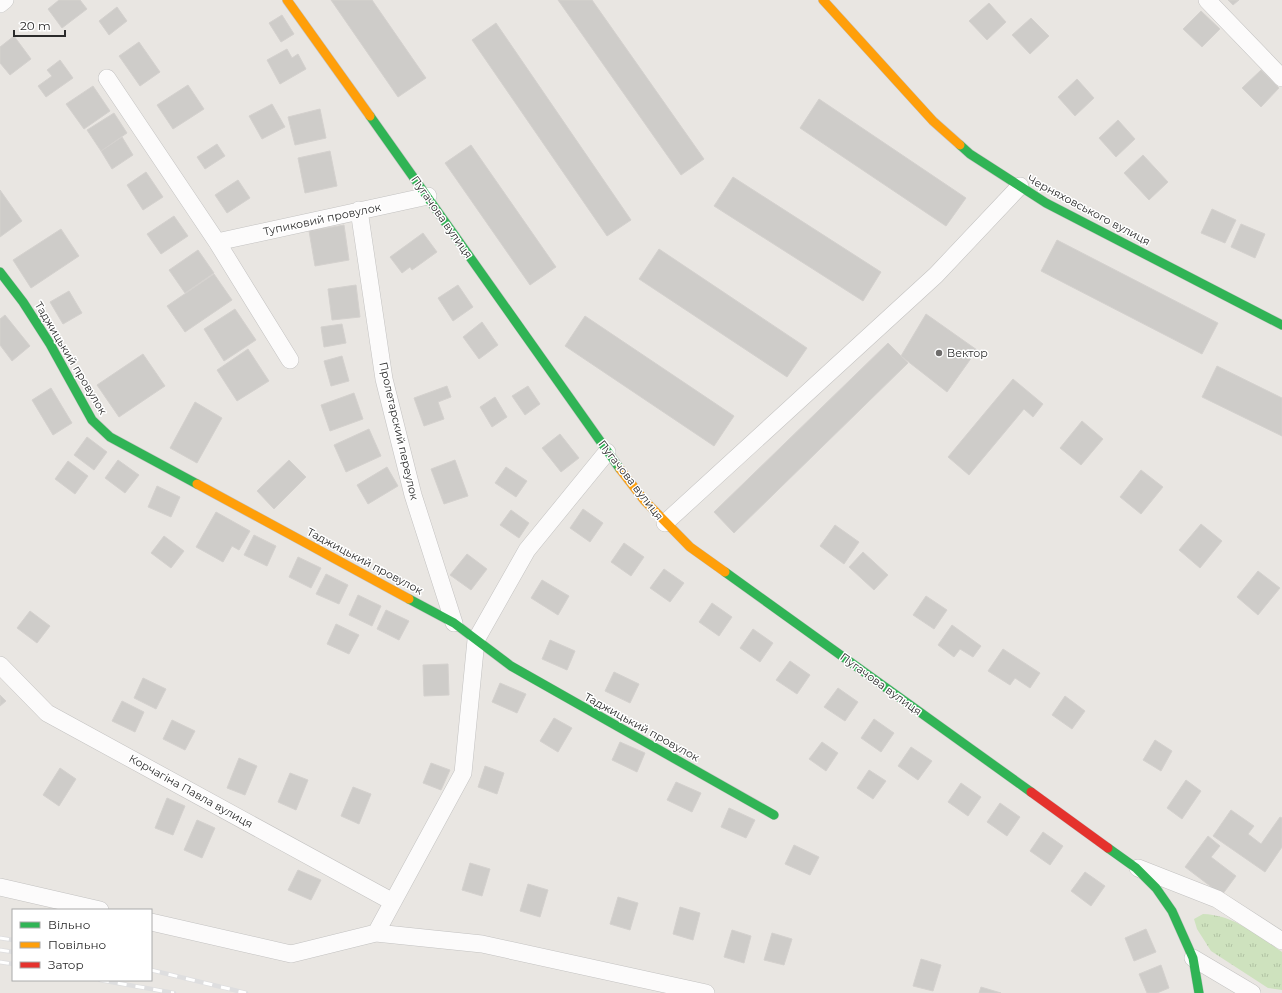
<svg xmlns="http://www.w3.org/2000/svg" width="1282" height="993" font-family="Montserrat,sans-serif">
  <defs>
    <pattern id="grass-tufts" width="24" height="20" patternUnits="userSpaceOnUse"><rect width="24" height="20" fill="#cee2be"/><path d="M3 7l-1-3M5 7V3M7 7l1-3M15 17l-1-3M17 17v-4M19 17l1-3" fill="none" stroke="#b1c2a3"/></pattern>
  </defs>
  <rect width="100%" height="100%" fill="#e9e6e2"/>
  <path fill="url(#grass-tufts)" d="M1203,914C1234,915 1257,935 1282,952V990L1268,988L1211,951L1197,929L1194,919Z"/>
  <path fill="#ceccc9" stroke="#d4d1ce" d="M59,0H80L87,9L62,28L48,9Z
    M331,0H372L426,78L398,97Z
    M558,0H592L704,159L681,175Z
    M1228,0H1239L1233,5Z
    M989,3L1006,22L987,40L969,21Z
    M117,7L127,21L109,35L99,21Z
    M1201,11L1220,29L1202,47L1183,29Z
    M282,15L294,34L281,42L269,23Z
    M1031,18L1049,36L1030,54L1012,35Z
    M496,23L631,220L607,236L472,40Z
    M14,36L31,59L10,75L0,63V47Z
    M139,42L160,72L140,86L119,56Z
    M287,49L292,58L298,54L306,69L280,84L267,60Z
    M60,60L73,78L46,97L38,86L52,76L47,70Z
    M1261,70L1279,88L1261,107L1242,88Z
    M1077,79L1094,98L1075,116L1058,97Z
    M188,85L204,109L173,129L157,105Z
    M93,86L110,111L84,129L66,104Z
    M819,99L966,198L946,226L800,128Z
    M272,104L285,127L262,139L249,116Z
    M320,109L326,138L295,145L288,117Z
    M114,113L127,133L101,151L87,130Z
    M1118,120L1135,139L1116,157L1099,138Z
    M122,137L133,155L112,169L101,151Z
    M217,144L225,156L205,169L197,157Z
    M471,145L556,267L530,285L445,163Z
    M330,151L337,186L305,193L298,158Z
    M1143,155L1168,182L1149,200L1124,173Z
    M146,172L163,197L143,210L127,185Z
    M733,177L881,272L863,301L714,206Z
    M238,180L250,198L227,213L215,195Z
    M0,190L22,221L0,237Z
    M1212,209L1236,220L1225,243L1201,233Z
    M174,216L188,236L161,254L147,234Z
    M1241,224L1265,234L1255,258L1231,247Z
    M344,225L349,260L315,266L309,231Z
    M61,229L79,256L31,288L13,260Z
    M423,233L437,252L412,270L410,267L402,273L390,257Z
    M1057,240L1218,323L1202,354L1041,271Z
    M659,249L807,348L787,377L639,279Z
    M198,250L214,273L185,293L169,270Z
    M214,274L232,300L185,332L167,306Z
    M356,285L360,317L332,320L328,289Z
    M458,285L473,307L453,321L438,298Z
    M69,291L82,313L63,324L50,302Z
    M235,309L256,340L224,361L204,329Z
    M926,314L977,350L947,392L901,356Z
    M5,315L30,346L12,361L0,345V319Z
    M585,316L734,416L714,446L565,346Z
    M482,322L498,345L479,359L463,337Z
    M342,324L346,343L324,347L321,327Z
    M888,343L908,363L734,533L714,512Z
    M248,349L269,381L237,401L217,370Z
    M143,354L165,386L119,417L97,385Z
    M342,356L349,381L331,386L324,361Z
    M1217,366L1282,398V436L1202,397Z
    M1013,379L1043,404L1033,417L1024,409L969,475L948,457Z
    M447,386L451,397L438,402L444,419L424,426L414,398Z
    M528,386L540,404L525,415L512,396Z
    M51,388L72,423L53,435L32,400Z
    M354,393L363,419L330,431L321,405Z
    M495,397L507,417L492,427L480,407Z
    M195,402L222,418L197,463L170,448Z
    M1082,421L1103,439L1081,465L1060,448Z
    M369,429L381,456L346,472L334,445Z
    M560,434L579,458L561,472L542,448Z
    M87,437L107,452L94,470L74,455Z
    M118,460L139,475L125,493L105,478Z
    M289,460L306,477L274,509L257,491Z
    M455,460L468,496L444,504L431,469Z
    M68,461L88,476L75,494L55,479Z
    M387,467L398,486L368,504L357,485Z
    M506,467L527,481L516,497L495,483Z
    M1141,470L1163,487L1141,514L1120,497Z
    M157,486L180,497L171,517L148,507Z
    M583,509L603,523L590,542L570,528Z
    M511,510L529,523L519,538L500,525Z
    M216,512L250,531L239,550L232,546L223,562L196,547Z
    M1201,524L1222,541L1200,568L1179,550Z
    M835,525L859,542L844,564L820,546Z
    M254,535L276,546L267,566L244,555Z
    M164,536L184,551L171,568L151,553Z
    M624,543L644,557L631,576L611,562Z
    M863,552L888,575L874,590L849,567Z
    M467,554L487,569L471,590L450,575Z
    M298,557L321,568L311,588L289,577Z
    M664,569L684,583L670,602L650,588Z
    M1258,571L1280,588L1258,615L1237,597Z
    M326,574L348,585L339,604L316,594Z
    M542,580L569,596L558,615L531,598Z
    M358,595L381,606L372,626L349,615Z
    M926,596L947,610L934,629L913,615Z
    M712,603L732,617L719,636L699,622Z
    M386,610L409,621L399,640L377,629Z
    M30,611L50,626L37,643L17,628Z
    M336,624L359,635L349,654L327,644Z
    M952,625L981,646L973,657L960,649L954,657L938,645Z
    M753,629L773,643L760,662L740,648Z
    M550,640L575,651L567,670L542,659Z
    M1003,649L1040,673L1030,688L1015,678L1010,685L988,671Z
    M790,661L810,675L797,694L776,680Z
    M448,664L449,695L424,696L423,665Z
    M614,672L639,684L630,703L605,691Z
    M143,678L166,689L156,709L134,698Z
    M500,683L526,694L517,713L492,702Z
    M838,688L858,702L845,721L824,707Z
    M0,695L6,701L0,706Z
    M1065,696L1085,711L1072,729L1052,715Z
    M122,701L144,712L135,732L112,721Z
    M554,718L572,728L558,752L540,741Z
    M874,719L894,733L881,752L861,738Z
    M172,720L195,731L185,750L163,739Z
    M1155,740L1172,751L1161,771L1143,760Z
    M620,742L645,753L637,772L612,760Z
    M822,742L838,753L826,771L809,759Z
    M911,747L932,761L918,780L898,766Z
    M239,758L257,766L245,795L227,788Z
    M431,763L450,770L441,790L423,783Z
    M485,766L504,773L497,794L478,787Z
    M60,768L76,779L59,806L43,795Z
    M869,770L886,781L873,799L857,788Z
    M290,773L308,780L296,810L278,802Z
    M1186,780L1201,791L1182,819L1167,808Z
    M676,782L701,793L692,812L667,800Z
    M961,783L981,797L968,816L948,802Z
    M353,787L371,794L359,824L341,816Z
    M167,798L185,806L173,835L155,828Z
    M1000,803L1020,817L1007,836L987,822Z
    M729,808L755,820L746,838L721,827Z
    M1231,810L1254,826L1248,834L1261,844L1280,817L1282,818V847L1265,872L1213,836Z
    M197,820L215,828L202,858L184,850Z
    M1043,832L1063,846L1050,865L1030,851Z
    M1208,836L1220,846L1211,857L1236,876L1222,895L1185,867Z
    M794,845L819,857L810,875L785,864Z
    M470,863L490,869L482,896L462,890Z
    M298,870L321,880L311,900L288,890Z
    M1085,872L1105,886L1091,906L1071,891Z
    M528,884L548,890L540,917L520,911Z
    M618,897L638,903L630,930L610,924Z
    M680,907L700,913L693,940L673,934Z
    M1146,929L1156,952L1134,961L1125,938Z
    M732,930L751,936L744,963L724,957Z
    M772,933L792,939L784,965L764,960Z
    M921,959L941,965L933,991L913,986Z
    M1161,965L1169,988L1157,993H1147L1139,974Z
    M981,987L1001,993H979Z"/>
  <g fill="none" stroke-linecap="round" stroke-linejoin="round">
    <g stroke="#c3c2c1" stroke-width="18">
      <path id="street" d="M1207,0L1282,78
        M0,4L5,0
        M107,78L217,242L290,360
        M359,210L384,379L413,495L454,623
        M217,242L428,196
        M665,523L936,275L1020,186
        M0,665L47,713L393,902
        M1138,868L1217,899L1282,941
        M0,887L100,910
        M151,922L291,954L376,933L482,944L706,993
        M376,933L463,773L476,640L527,550L607,452
        M1193,958L1252,993"/>
    </g>
    <g stroke="#c3c2c1" stroke-width="10">
      <path id="fast" d="M370,116L620,469
        M960,145L970,154L1046,203L1282,325
        M0,272L23,302L50,344L92,420L110,437L197,484
        M725,572L1031,792
        M409,599L454,623L511,666L774,815
        M1108,848L1136,868L1156,888L1172,911L1193,958L1199,993"/>
    </g>
    <g stroke="#c3c2c1" stroke-width="10">
      <path id="slow" d="M287,0L370,116
        M823,0L933,121L960,145
        M620,469L644,500L690,547L725,572
        M197,484L409,599"/>
    </g>
    <g stroke="#c3c2c1" stroke-width="10">
      <path id="jam" d="M1031,792L1108,848"/>
    </g>
    <use href="#street" stroke="#fcfbfb" stroke-width="17"/>
    <use href="#fast" stroke="#30b455" stroke-width="9"/>
    <use href="#slow" stroke="#ff9f0a" stroke-width="9"/>
    <use href="#jam" stroke="#e5322d" stroke-width="9"/>
    <g stroke="#dededf" stroke-width="4.5">
      <path id="rail" d="M0,938L13,940
        M0,950L13,952
        M0,962L13,964
        M151,970L246,993
        M100,980L174,993"/>
    </g>
    <use href="#rail" stroke="#fff" stroke-width="3" stroke-dasharray="9" stroke-linecap="butt"/>
  </g>
  <circle fill="#6e6c6b" stroke="#fff" stroke-width="1.5" cx="939" cy="353" r="4"/>
  <g text-anchor="middle" dominant-baseline="central" stroke-width="3" stroke-linejoin="round" paint-order="stroke">
    <g font-size="11" fill="#2b2b2b" stroke="#fff">
      <text transform="translate(1089 210) rotate(28)">Черняховського вулиця</text>
      <text transform="translate(442 217) rotate(55)">Пугачова вулиця</text>
      <text transform="translate(322 219) rotate(-12)">Тупиковий провулок</text>
      <text transform="translate(71 358) rotate(59)">Таджицький провулок</text>
      <text transform="translate(399 431) rotate(77)">Пролетарский переулок</text>
      <text transform="translate(631 480) rotate(52)">Пугачова вулиця</text>
      <text transform="translate(365 561) rotate(28)">Таджицький провулок</text>
      <text transform="translate(881 684) rotate(36)">Пугачова вулиця</text>
      <text transform="translate(642 727) rotate(29)">Таджицький провулок</text>
      <text transform="translate(191 791) rotate(29)">Корчагіна Павла вулиця</text>
    </g>
    <g font-size="11" fill="#2b2b2b" stroke="#fff" text-anchor="start">
      <text x="947" y="353">Вектор</text>
    </g>
  </g>
  <rect x="12" y="909" width="140" height="72" fill="#ffffff" stroke="#aaaaaa"/>
  <rect x="20" y="922" width="20" height="6" fill="#30b455" stroke="#aaaaaa"/>
  <text x="48" y="929" font-size="12" fill="#2b2b2b">Вільно</text>
  <rect x="20" y="942" width="20" height="6" fill="#ff9f0a" stroke="#aaaaaa"/>
  <text x="48" y="949" font-size="12" fill="#2b2b2b">Повільно</text>
  <rect x="20" y="962" width="20" height="6" fill="#e5322d" stroke="#aaaaaa"/>
  <text x="48" y="969" font-size="12" fill="#2b2b2b">Затор</text>
  <path d="M14 30v6h51v-6" fill="none" stroke="#2b2b2b" stroke-width="2"/>
  <text x="20" y="30" font-size="12" fill="#2b2b2b" stroke="#ffffff" stroke-width="3" paint-order="stroke">20 m</text>
</svg>
